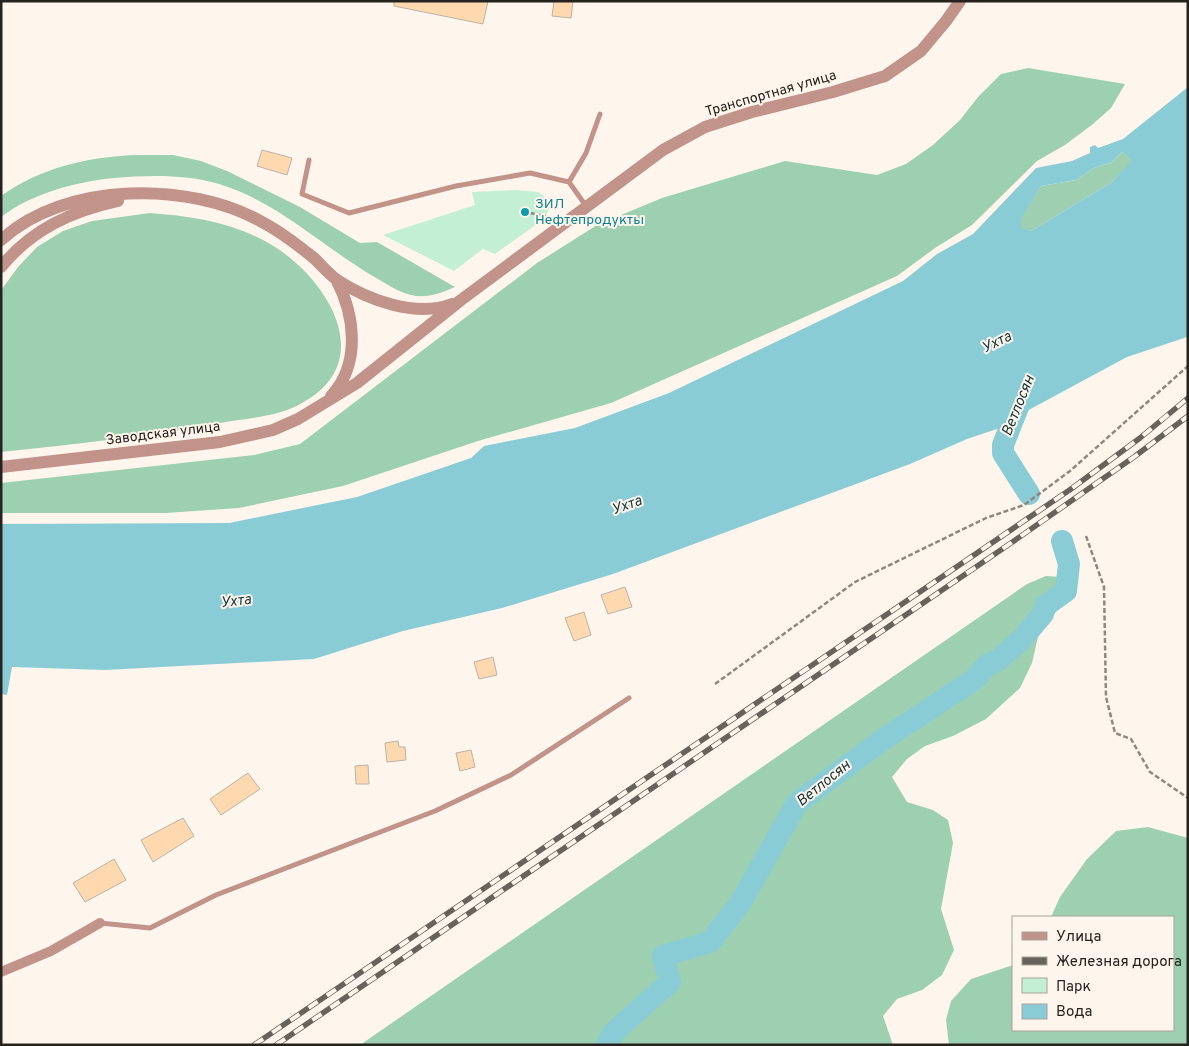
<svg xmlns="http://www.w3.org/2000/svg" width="1189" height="1046" font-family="Overpass,sans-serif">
  <rect width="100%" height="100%" fill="#fef6ec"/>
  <path fill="#c3f0d4" d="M516,190L538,192L548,199L549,209L544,219L495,254L483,249L454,271L383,235L475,205L472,192Z"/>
  <path fill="#9dd0b1" d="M1028,68L1125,84L1111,108L1093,124L1065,145L1037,161L972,225L935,248L897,276L611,403L478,441L343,486L239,508L166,513H1V483L254,455L300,444L537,263L597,225L662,198L785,161L877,175L906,164L933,145L960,120L978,97L1001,74Z
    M1122,152L1133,160L1112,182L1031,231L1021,229V217L1041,186L1076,180L1094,168L1112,162Z
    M135,155H173L201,161L227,171L300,207L360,243L377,242L455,287C441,293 426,299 411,295C397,292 384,282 371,275C321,245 276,201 219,184C186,174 148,175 114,178C75,182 33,193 1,217V196C40,168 87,157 135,155Z
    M150,213C189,216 227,221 263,240C322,270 383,359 302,403C280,416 251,418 226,422C151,436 76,444 1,452L2,289L18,267L37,247L63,231L92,221Z
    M1046,576L1061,577L1070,592L1038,637L1032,663L1020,688L986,719L953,736L925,746L907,759L892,777L907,802L933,810L948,820L953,843L941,909L954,950L942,975L922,990L897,999L883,1016L893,1045H360L1027,584Z
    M1148,827L1188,838V1045H949L946,1020L951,1001L971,979L1013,965V1030H1173V917H1051L1060,897L1087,859L1116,831Z"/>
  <path fill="#8accd6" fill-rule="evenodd" d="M1188,87L1187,337L1127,357L1025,412L1006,426L967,439L910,464L613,574L502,608L403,631L314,659L105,670L12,667L7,695L1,694V524L229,523L357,497L471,458L484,446L575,428L669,393L903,281L937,254L973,234L1036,168L1072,161L1090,153V147L1095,145L1098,148L1123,139ZM1122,152L1132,160L1112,182L1031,231L1021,228L1022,217L1041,186L1076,180L1094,168L1112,162Z"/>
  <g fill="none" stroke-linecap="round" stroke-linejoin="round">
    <path stroke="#8accd6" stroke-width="22" d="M1024,392L1003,445V453L1029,494
      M607,1045L613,1033L670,982L663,956L710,942L741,902L797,803L881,741L975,679L987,665L997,661L1021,640L1043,614L1045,606L1066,591L1069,564L1062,541"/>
  </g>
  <path fill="#fed9af" stroke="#bcb2a8" d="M394,1H488L483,24L394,6Z
    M554,1H573L571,18L552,16Z
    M262,150L292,158L287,175L257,166Z
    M625,587L632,607L608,614L601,595Z
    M584,612L591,635L574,641L565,618Z
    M493,657L497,675L479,679L474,662Z
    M398,741L399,747H405L406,760L387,762L385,743Z
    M471,750L475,767L460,771L456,753Z
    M368,765L369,784H356L355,766Z
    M248,773L260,789L221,815L210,799Z
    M183,818L194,836L153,862L141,840Z
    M114,859L126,880L85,902L73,883Z"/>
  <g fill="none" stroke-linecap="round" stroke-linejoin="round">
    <path stroke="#8d8780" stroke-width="2.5" stroke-dasharray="5 2.5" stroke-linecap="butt" d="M530,213L546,216
      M1086,536L1104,587L1106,697L1115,733L1131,739L1150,772L1188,798
      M715,684L855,582L986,518L1024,505L1070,471L1188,366"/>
    <path stroke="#c2938b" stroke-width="5" d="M309,160L302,194L349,213L456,186L530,173L569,182L586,206
      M569,182L586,153L600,114
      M100,923L150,928L216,895L435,811L511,775L629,698"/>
    <path stroke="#c2938b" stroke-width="10" d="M1,972L51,951L100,923"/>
    <path stroke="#c2938b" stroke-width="12" d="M1,240C66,181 189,181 262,222C281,232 298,245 315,259C322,266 329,274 337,280C368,300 416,318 452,304
      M1,267C32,229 72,211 118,201
      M331,396C361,364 355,315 336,279
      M1,467L220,442L273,430L298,419L357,383L461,300L663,150L705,127L752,112L833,92L885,76L921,51L946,21L960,1"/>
    <g stroke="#67625c" stroke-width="5.5">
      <path id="rail" d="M254,1045L1071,489L1140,438L1188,398
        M276,1045L1011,543L1134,457L1188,416"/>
    </g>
    <use href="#rail" stroke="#fef6ec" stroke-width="4" stroke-dasharray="11" stroke-linecap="butt"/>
  </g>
  <circle fill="#0f9aa8" stroke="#fef6ec" stroke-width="2" cx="525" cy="212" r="5"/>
  <g text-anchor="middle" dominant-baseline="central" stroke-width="4" stroke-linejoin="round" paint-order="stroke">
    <g font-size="14" fill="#26221e" stroke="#fef6ec">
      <text transform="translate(771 94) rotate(-16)">Транспортная улица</text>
      <text transform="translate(163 434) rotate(-7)">Заводская улица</text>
    </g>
    <g font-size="14" fill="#0d838f" stroke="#fef6ec" text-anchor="start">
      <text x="535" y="204">ЗИЛ<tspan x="535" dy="16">Нефтепродукты</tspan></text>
    </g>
    <g font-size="15" font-style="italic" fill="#16373c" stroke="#fef6ec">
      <text transform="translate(997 343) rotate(-27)">Ухта</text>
      <text transform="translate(1019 406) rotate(-68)">Ветлосян</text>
      <text transform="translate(627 506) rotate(-20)">Ухта</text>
      <text transform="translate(236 602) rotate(-7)">Ухта</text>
      <text transform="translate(824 784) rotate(-39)">Ветлосян</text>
    </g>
  </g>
  <rect width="1189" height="1046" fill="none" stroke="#26221e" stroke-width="5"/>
  <rect x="1012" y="916" width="162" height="115" fill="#fef6ec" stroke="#a8a19a"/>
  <rect x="1022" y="932" width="25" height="8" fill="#c2938b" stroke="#a8a19a"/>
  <text x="1056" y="941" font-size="15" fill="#26221e">Улица</text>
  <rect x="1022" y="957" width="25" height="8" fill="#67625c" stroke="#a8a19a"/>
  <text x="1056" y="966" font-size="15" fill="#26221e">Железная дорога</text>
  <rect x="1022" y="978" width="25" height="15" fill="#c3f0d4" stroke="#a8a19a"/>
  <text x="1056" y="991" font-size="15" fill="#26221e">Парк</text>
  <rect x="1022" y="1004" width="25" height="15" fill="#8accd6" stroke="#a8a19a"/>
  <text x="1056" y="1016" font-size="15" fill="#26221e">Вода</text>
</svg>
